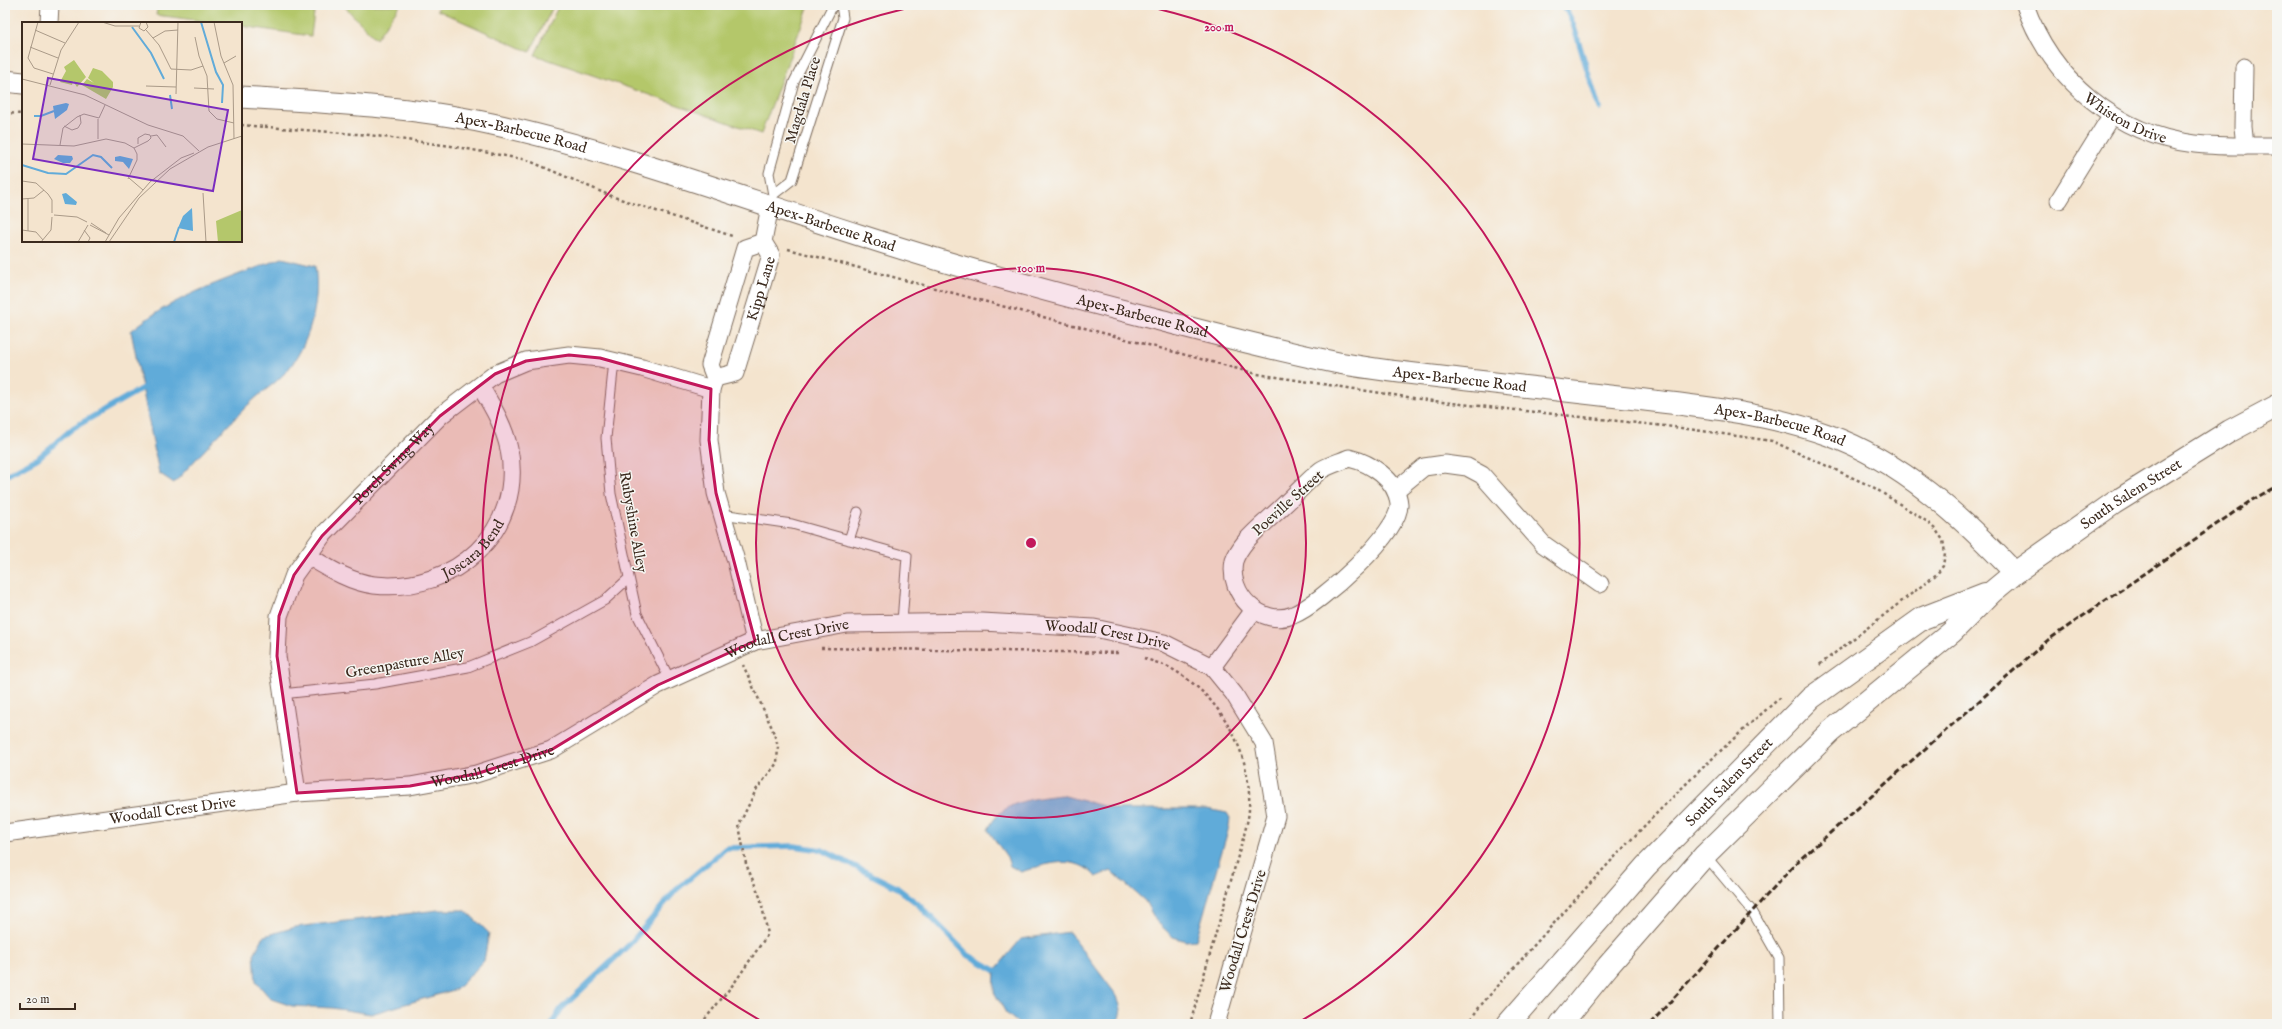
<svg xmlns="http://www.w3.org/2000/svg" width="2282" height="1029" font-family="'IM FELL English',serif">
  <rect width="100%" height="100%" fill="#f6f6f2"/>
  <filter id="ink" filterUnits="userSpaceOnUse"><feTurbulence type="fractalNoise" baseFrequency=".025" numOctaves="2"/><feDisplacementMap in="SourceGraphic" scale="8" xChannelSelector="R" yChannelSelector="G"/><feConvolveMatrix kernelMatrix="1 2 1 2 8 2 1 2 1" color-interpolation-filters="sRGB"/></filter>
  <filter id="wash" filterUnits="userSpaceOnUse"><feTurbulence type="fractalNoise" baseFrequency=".012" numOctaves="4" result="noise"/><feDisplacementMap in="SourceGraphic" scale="16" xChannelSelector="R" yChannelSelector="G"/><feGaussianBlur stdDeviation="0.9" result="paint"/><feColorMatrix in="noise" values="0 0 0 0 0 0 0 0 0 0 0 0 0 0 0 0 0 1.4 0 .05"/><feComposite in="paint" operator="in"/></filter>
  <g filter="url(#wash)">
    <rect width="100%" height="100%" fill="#f4e4ce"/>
    <path fill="#b4c76b" stroke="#787844" d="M158,5H315L311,36L241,26V23H218L156,15Z
      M343,5H400L376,39Z
      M440,5H554L530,52L437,10Z
      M559,5H809L761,134L535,55Z"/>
    <path fill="#61abd9" stroke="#4e6a7c" d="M282,258L315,266C321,302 309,348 284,374C273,386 258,394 247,406C222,431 198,457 174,483L159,473L131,331C176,294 229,279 282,258Z
      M1061,795L1115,809H1207L1227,813L1230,818L1229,827L1196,940L1186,941L1173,937L1156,921L1145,901L1111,871L1096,877C1076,853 1046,864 1021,872L1010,866L1007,857L988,830C1001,800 1032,799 1061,795Z
      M438,910H465L489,933L484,961L457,989L371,1014L332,1008L292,1006L271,999L256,982L254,954L264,936L296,927Z
      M1069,932L1117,996L1121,1009L1118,1024H1019L1006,1013L994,992L995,970L1021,939Z"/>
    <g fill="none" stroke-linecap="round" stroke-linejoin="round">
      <path stroke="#61abd9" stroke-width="5.5" d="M1564,5L1573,24L1599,108
        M5,476L38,458L73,428L148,385
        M552,1024L561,1009L630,944L676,890L726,848L794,846L822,850L896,887L918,904L968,955L1000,973"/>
    </g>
  </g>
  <g filter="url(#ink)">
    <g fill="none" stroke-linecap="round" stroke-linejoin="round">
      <g stroke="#7c6b5c" stroke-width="11">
        <path id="service" d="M773,195L792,180L843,18L841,5
          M770,206L773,195L769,173L794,82L833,5
          M614,361L606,438L611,494L637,614L670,680
          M721,514L792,524L907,556L902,622
          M849,540L858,512
          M282,694L375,684L468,667L530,642L605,600L629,578
          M1705,855L1752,911L1779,958L1780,1024"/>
      </g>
      <g stroke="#7c6b5c" stroke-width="19">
        <g id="minor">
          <path id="s1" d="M2025,5C2051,79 2117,135 2195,144C2222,147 2250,146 2277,146"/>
          <path d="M49,23L50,5"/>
          <path d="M2244,67L2243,127L2245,146"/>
          <path d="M2059,200L2111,116"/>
          <path d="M763,242L770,206"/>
          <path id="s2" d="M715,378L735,373L771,255L763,242"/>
          <path d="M715,378L710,365L745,248L763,242"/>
          <path d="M711,389L709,440L716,493L736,561L755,641"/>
          <path d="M1349,458C1370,463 1397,479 1399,504C1401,532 1319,605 1293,615C1262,628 1227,594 1234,561C1236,555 1242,546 1246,541C1257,528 1272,517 1284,505C1296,494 1308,480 1321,470C1329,465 1340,462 1349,458Z"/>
          <path d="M1396,490L1424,467L1445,464L1467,467L1482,475L1543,544L1600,584"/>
          <path id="s3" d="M308,556C328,568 350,582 374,585C454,594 525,531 509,449C504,425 492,406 480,386"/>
          <path d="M1212,667L1254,610"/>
          <path id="s4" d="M297,793L277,656L279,616L294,575L322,536L440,416L495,374L526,361L569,355L600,358L642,368L711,389L715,378"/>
          <path id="s5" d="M5,833L297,793L410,786L476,774L551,750L658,685L755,641L847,624L982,622L1094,628L1164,643L1212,667L1234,694L1264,743L1276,816L1216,1024"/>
        </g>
      </g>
      <g stroke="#7c6b5c" stroke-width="23">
        <g id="tertiary">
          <path d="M5,81L23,83"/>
          <path id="s6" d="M241,97C325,102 409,106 492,124C615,151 739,197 859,235C957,267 1057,294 1156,319C1214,334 1271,349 1329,361C1372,370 1415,374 1459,379C1521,386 1583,393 1645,400C1706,407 1770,414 1828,435C1901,461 1962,517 2015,573"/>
        </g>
      </g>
      <g stroke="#7c6b5c" stroke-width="24">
        <g id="primary">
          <path id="s7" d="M1508,1024L1646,866L1811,698L1923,618L1985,594"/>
          <path id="s8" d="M1561,1024L1608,966L1705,855L1830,732L1952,632L1992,592L2015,573L2114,503L2230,431L2277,406"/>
        </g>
      </g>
      <path stroke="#7c6b5c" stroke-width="2.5" stroke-dasharray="3 3" stroke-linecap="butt" d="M5,113L23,114
        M241,125L369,135L451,146L527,160L611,196L732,236
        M788,249L1257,374L1433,401L1674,427L1772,441L1873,487L1926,521L1936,530L1943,540L1945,553L1943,566L1937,574L1818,666
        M821,648L1120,653
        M1144,658C1153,662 1164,664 1172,669C1221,697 1252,752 1249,808C1249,817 1246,827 1244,835L1190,1024
        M701,1024L735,982L768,934L760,897L746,864L739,825L756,790L777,763L778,746L772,728L743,665
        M1467,1024L1481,1005C1576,898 1671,790 1781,697"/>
      <use href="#service" stroke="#fff" stroke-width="9"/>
      <use href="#minor" stroke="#fff" stroke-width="17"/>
      <use href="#tertiary" stroke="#fff" stroke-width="21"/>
      <use href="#primary" stroke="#fff" stroke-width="22"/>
      <path stroke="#3b2a1e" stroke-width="3" stroke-dasharray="6 3" stroke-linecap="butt" d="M1650,1024L1796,863L2048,640L2252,500L2277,486"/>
    </g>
  </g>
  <path fill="#c2185b" fill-opacity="0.2" stroke="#c2185b" stroke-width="3" stroke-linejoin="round" d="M569,355L600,358L711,389L709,440L716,493L755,641L658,685L551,750L476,774L410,786L297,793L277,656L279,616L294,575L322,536L440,416L495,374L526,361Z"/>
  <circle cx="1031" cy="543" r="275" fill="#c2185b" fill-opacity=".12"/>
  <g fill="none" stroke="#c2185b" stroke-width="2">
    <circle cx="1031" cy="543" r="275"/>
    <path d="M765 1023A549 549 0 0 1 922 5M1140 5A549 549 0 0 1 1297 1023"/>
  </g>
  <g text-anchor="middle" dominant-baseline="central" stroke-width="3" stroke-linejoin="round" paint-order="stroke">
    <g font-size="15" fill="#3b2a1e" stroke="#f6f6f2">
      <text transform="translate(803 100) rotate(-73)">Magdala Place</text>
      <text stroke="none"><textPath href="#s1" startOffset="156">Whiston Drive</textPath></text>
      <text stroke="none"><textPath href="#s6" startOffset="283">Apex-Barbecue Road</textPath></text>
      <text stroke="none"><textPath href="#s6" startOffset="607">Apex-Barbecue Road</textPath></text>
      <text stroke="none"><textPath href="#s2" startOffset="109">Kipp Lane</textPath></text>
      <text stroke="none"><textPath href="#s6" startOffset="931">Apex-Barbecue Road</textPath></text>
      <text stroke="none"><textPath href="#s6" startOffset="1255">Apex-Barbecue Road</textPath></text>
      <text stroke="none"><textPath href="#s6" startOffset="1579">Apex-Barbecue Road</textPath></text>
      <text stroke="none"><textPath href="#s4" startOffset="372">Porch Swing Way</textPath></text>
      <text stroke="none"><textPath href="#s8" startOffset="782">South Salem Street</textPath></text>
      <text transform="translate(1288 503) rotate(-42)">Poeville Street</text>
      <text transform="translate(633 522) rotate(80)">Rubyshine Alley</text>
      <text stroke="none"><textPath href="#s3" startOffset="183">Joscara Bend</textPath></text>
      <text stroke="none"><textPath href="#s5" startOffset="1141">Woodall Crest Drive</textPath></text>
      <text stroke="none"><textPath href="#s5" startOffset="817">Woodall Crest Drive</textPath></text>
      <text transform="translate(405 663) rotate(-10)">Greenpasture Alley</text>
      <text stroke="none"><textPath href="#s5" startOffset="493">Woodall Crest Drive</textPath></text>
      <text stroke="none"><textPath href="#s7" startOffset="328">South Salem Street</textPath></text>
      <text stroke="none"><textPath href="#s5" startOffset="169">Woodall Crest Drive</textPath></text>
      <text transform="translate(1243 931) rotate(-73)">Woodall Crest Drive</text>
    </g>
  </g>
  <g transform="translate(22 22)">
    <rect width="220" height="220" fill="#f4e4ce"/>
    <path d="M52,38L64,55L55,65L51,59L50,63L38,60L44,49L42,45ZM71,46L80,49L91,60V65L84,77L60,63L65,57L72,61L66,56ZM220,188V220H196L194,199Z" fill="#b4c76b"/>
    <path d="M44,81L47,82L45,88L33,97L31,84ZM36,133L50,134L51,137L48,141H41L32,137ZM98,134L111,137L107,147L101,140L93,139V135ZM44,171L55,180L54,183L43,182L40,172ZM170,186L171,209L156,206L161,194Z" fill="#61abd9"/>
    <path fill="none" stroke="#61abd9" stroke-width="2" d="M179,0L194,50L201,63L200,81M110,5L129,31L142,57M148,73L150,87M12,94H19L32,89M0,143L26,151L44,152L71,133L79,135L90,146M152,220L157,205"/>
    <path fill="none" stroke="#aa9a88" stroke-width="1" d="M16,0L6,36L12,46L31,52M80,0L93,4H117M119,0L117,6L122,9L126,5L124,0M192,0L199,34L211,63L212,117M13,8L43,21M124,8L137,23L149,47L169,48L181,44M173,15L177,34L185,54L187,89L195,97L212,101M131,16L143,9L156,8M8,25L36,36M202,41L214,34M0,57L63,73L126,103L161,114L177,129M28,63L39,28L57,0M124,64L154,65M172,66L192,67M154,72L156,0M77,96L83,83M42,104L50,108L56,106L59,101L58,93M129,114L135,113L144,125M76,117V97M0,122L52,124L84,117L103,121L112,126L115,132V138L106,157M38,123L41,106L55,95L62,92L77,96M112,126L126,119L129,116L128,113L123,112L116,116V122M107,156L121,168M0,159L14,161L26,172L30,178V191M181,171L184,220M0,177L12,176L22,168M32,193L55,195L65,200M69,201L84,211M68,203L87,213M0,208L14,210L21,218M62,208L68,216L66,220M6,209V177M19,220L29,208L30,195M56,220L66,203M83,220L97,196L128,160L159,136L172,131M87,220L117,176L148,147L186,125L220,114"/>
    <path fill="#7b2cbf" fill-opacity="0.15" stroke="#7b2cbf" stroke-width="2" d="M26,56L206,88L191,169L11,137Z"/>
    <rect width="220" height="220" fill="none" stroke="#3b2a1e" stroke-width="2"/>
  </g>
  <circle cx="1031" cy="543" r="6" fill="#c2185b" stroke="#f6f6f2" stroke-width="2"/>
  <g font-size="12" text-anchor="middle" font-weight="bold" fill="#c2185b" stroke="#f6f6f2" stroke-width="3" stroke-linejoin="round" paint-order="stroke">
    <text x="1219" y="31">200 m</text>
    <text x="1031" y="272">100 m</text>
  </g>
  <rect width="2282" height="1029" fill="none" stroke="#f6f6f2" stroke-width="20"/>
  <path d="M20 1003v6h55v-6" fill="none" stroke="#3b2a1e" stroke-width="2"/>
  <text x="26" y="1003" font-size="12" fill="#3b2a1e" stroke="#f6f6f2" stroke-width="3" paint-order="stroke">20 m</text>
</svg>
